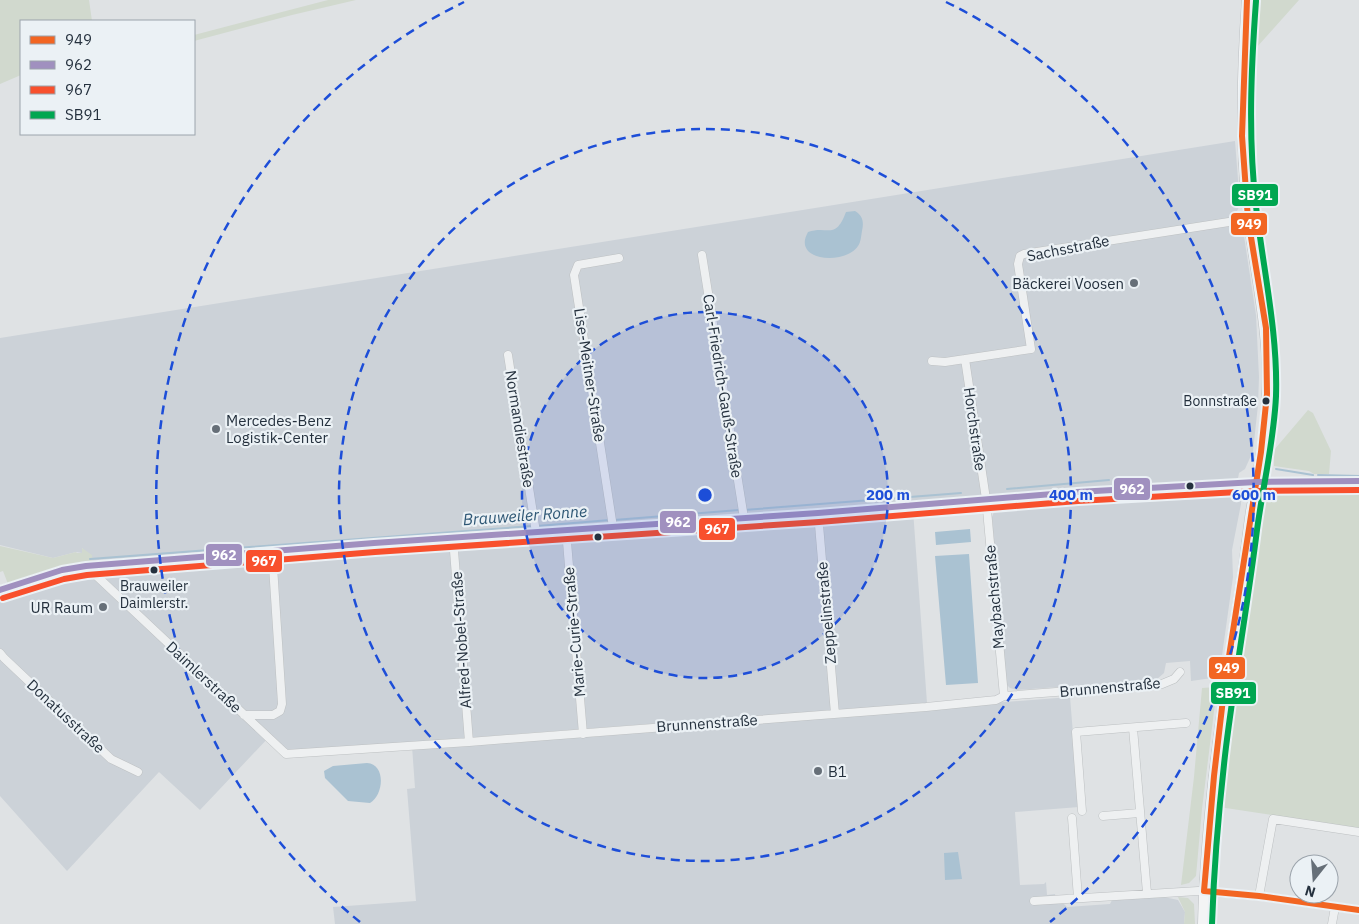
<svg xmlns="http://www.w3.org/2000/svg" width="1359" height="924" font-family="'IBM Plex Sans',sans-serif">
  <rect width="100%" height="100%" fill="#dfe2e4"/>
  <path fill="#ccd2d8" d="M1235,141L1240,205L1236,213L1241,230L1244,236L1256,315L1259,377L1258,405L1253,451L1245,469L1239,473L1235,494L1241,500V504L1232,550L1233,577L1219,677L1191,681L1190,661L1166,663L1164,673L1156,680L1017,690L1010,688L1007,685L1004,679L992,517L995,509L1000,504L913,510L927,703L291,751L284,748L270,736L200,810L159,772L67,871L0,796V596L58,577L87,572L93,562L82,548V553L76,552L53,558L0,545V338Z
    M1070,697L1079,807L1015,812L1020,885L1044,884L1046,882L1047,895L1055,894L1056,904L1063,903L1067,907L1110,904L1112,900L1149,897H1164L1178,900L1185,912L1184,924H335L333,907L416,901L407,789L415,788L412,746L603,736L694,726L695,729H701V726Z"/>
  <path fill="#d1d9ce" d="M0,0H89L92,21H21V75L0,84Z
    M328,0H356L292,15L194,41V35Z
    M1260,0H1299L1257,47H1256Z
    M1308,410L1313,413L1331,451L1329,474H1314L1309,471L1274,466V450Z
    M1325,486L1359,487V828L1219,807C1229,705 1244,602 1266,501L1270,492L1275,490Z
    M0,546L53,558L76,552L77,553H82V548L92,555L93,562L61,567L8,584L3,571L0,572Z
    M1217,687L1202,809L1196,876L1189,883L1181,885L1194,777L1202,688Z
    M1178,897L1188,898L1194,904L1195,924H1184L1185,912Z"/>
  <path fill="#aac2d2" d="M855,211C863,216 864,222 862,231C861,236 861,242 858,246C846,265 791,262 808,232C828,225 835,241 846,212Z
    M970,529L971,542L936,545L935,532Z
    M969,554L978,683L946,685L935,556Z
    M367,763C386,764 384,795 370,803L348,801L325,778L324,771L333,766Z
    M958,852L962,879L945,880L944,853Z"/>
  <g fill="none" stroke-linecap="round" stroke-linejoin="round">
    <path stroke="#aac2d2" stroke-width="2" d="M1276,469L1313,475
      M1318,475L1359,476
      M1007,489L1109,480
      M744,510L961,493
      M614,520L739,510
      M537,526L610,520
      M90,559L532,526"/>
    <g stroke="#bdc0c2" stroke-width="9">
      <path id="minor" d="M702,255L744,518
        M508,355L536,532
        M965,359L986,499L1004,696
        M932,361L945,362L1031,349L1018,264L1020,256L1024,254L1248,219
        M818,513L835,714
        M613,527L574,275L578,265L619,258
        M566,530L583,734
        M453,538L469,742
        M86,566L286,754L469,742L926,707L996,700L1004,696L1162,684L1174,679L1180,672
        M0,590L62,570L86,566L374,543L818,513L1077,492L1256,482L1359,481
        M0,653L4,658L111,759L138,772
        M244,715H273L280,711L282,704L272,551
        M1133,728L1147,893
        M1082,811L1076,732L1186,723
        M1103,816L1139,813
        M1072,818L1078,898
        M1259,896L1273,819L1359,832
        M1034,901L1198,891L1259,896L1359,910
        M1332,924L1335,907"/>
    </g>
    <g stroke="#bbbfc2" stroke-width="11">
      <path id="major" d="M1203,924C1206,806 1225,688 1243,571C1246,551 1248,531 1251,511C1258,473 1266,434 1267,395C1270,330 1254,270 1247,205C1240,137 1242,69 1247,0"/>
    </g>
    <use href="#minor" stroke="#eef0f1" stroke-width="8"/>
    <use href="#major" stroke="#f3f4f5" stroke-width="10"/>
    <g stroke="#ebf1f5" stroke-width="10">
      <path id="bus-1" d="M1204,891L1214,776L1225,682L1261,452L1267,394L1266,328L1248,219L1242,136L1247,0
        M1204,891L1259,896L1359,910"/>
    </g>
    <g stroke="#ebf1f5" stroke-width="10">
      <path id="bus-2" d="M0,590L62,570L86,566L374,543L818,513L1077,492L1256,482L1359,481"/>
    </g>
    <g stroke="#ebf1f5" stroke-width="10">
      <path id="bus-3" d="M3,598L64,579L87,575L375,552L819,522L1078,501L1256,491L1359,490"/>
    </g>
    <g stroke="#ebf1f5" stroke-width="10">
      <path id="bus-4" d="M1212,924C1214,865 1219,806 1226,747C1235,675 1248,602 1257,530C1263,485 1274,441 1276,396C1278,332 1263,269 1256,206C1248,138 1251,69 1256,1"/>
    </g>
    <use href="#bus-1" stroke="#f26522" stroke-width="6"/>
    <use href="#bus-2" stroke="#a090bf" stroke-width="6"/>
    <use href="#bus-3" stroke="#f8502d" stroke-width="6"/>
    <use href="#bus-4" stroke="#00a651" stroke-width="6"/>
  </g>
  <circle cx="705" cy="495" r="183" fill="#1d4ed8" fill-opacity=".12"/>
  <g fill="none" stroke="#1d4ed8" stroke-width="2.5" stroke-dasharray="9 6">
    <circle cx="705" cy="495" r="183"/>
    <circle cx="705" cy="495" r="366"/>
    <path d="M360 922A549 549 0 0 1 464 2M946 2A549 549 0 0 1 1050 922"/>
  </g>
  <g fill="#666f78" stroke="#ebf1f5" stroke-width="2">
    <circle cx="1134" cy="283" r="5"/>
    <circle cx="216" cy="429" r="5"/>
    <circle cx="103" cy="607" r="5"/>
    <circle cx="818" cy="771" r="5"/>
  </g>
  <g fill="#25313e" stroke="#ebf1f5" stroke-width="2">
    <circle cx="1266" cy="401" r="4.5"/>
    <circle cx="1190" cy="486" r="4.5"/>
    <circle cx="598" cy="537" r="4.5"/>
    <circle cx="154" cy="570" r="4.5"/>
  </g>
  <g text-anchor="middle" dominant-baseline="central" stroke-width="4.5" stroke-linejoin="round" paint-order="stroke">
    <g font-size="14" fill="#25313e" stroke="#ebf1f5" text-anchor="end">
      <text x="1257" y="401">Bonnstraße</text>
      <text x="154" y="586" text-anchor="middle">Brauweiler<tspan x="154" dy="17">Daimlerstr.</tspan></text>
    </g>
    <g font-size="15" fill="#25313e" stroke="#ebf1f5">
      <text transform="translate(1068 248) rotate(-11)">Sachsstraße</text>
      <text transform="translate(590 375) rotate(81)">Lise-Meitner-Straße</text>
      <text transform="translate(723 386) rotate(81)">Carl-Friedrich-Gauß-Straße</text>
      <text transform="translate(520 429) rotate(81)">Normandiestraße</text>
      <text transform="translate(975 429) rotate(82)">Horchstraße</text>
      <text transform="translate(994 597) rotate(-95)">Maybachstraße</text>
      <text transform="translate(826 613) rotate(-95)">Zeppelinstraße</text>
      <text transform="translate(574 632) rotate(-95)">Marie-Curie-Straße</text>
      <text transform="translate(461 640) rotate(-94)">Alfred-Nobel-Straße</text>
      <text transform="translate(204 677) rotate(43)">Daimlerstraße</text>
      <text transform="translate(1110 687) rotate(-5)">Brunnenstraße</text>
      <text transform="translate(66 716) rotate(43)">Donatusstraße</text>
      <text transform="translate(707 723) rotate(-4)">Brunnenstraße</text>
    </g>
    <g font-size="15" fill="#25313e" stroke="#ebf1f5" text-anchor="end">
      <text x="1124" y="283">Bäckerei Voosen</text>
      <text x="226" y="420" text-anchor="start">Mercedes-Benz<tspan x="226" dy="17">Logistik-Center</tspan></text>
      <text x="93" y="607">UR Raum</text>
      <text x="828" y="771" text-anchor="start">B1</text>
    </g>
    <g font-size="16" font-style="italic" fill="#2d5674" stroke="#ebf1f5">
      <text transform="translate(525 515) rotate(-4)">Brauweiler Ronne</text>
    </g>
  </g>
  <circle cx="705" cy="495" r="8" fill="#1d4ed8" stroke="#ebf1f5" stroke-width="2.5"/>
  <g font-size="15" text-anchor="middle" font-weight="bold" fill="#1d4ed8" stroke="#ebf1f5" stroke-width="4.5" stroke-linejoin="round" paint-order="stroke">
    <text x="888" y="500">200 m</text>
    <text x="1071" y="500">400 m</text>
    <text x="1254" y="500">600 m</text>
  </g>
  <g stroke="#ebf1f5" stroke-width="2">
    <rect x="1231" y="183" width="48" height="24" rx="5" fill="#00a651"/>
    <rect x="1230" y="212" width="38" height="24" rx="5" fill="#f26522"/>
    <rect x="1113" y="477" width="38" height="24" rx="5" fill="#a090bf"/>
    <rect x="659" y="510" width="38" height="24" rx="5" fill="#a090bf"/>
    <rect x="698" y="517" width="38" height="24" rx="5" fill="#f8502d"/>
    <rect x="205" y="543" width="38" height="24" rx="5" fill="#a090bf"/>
    <rect x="245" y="549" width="38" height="24" rx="5" fill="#f8502d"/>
    <rect x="1208" y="656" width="38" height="24" rx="5" fill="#f26522"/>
    <rect x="1210" y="681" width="47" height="24" rx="5" fill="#00a651"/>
  </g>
  <g font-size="14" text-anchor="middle" font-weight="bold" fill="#fff">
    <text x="1255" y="200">SB91</text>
    <text x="1249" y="229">949</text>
    <text x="1132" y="494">962</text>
    <text x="678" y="527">962</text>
    <text x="717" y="534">967</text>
    <text x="224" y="560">962</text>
    <text x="264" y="566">967</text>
    <text x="1227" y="673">949</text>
    <text x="1233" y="698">SB91</text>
  </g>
  <rect x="20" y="20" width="175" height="115" fill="#ebf1f5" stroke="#9ca4ac"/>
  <rect x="30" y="36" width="25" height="8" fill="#f26522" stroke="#9ca4ac"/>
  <text x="65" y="45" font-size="15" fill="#25313e">949</text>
  <rect x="30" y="61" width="25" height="8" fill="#a090bf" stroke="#9ca4ac"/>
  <text x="65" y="70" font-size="15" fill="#25313e">962</text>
  <rect x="30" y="86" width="25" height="8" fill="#f8502d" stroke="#9ca4ac"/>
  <text x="65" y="95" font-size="15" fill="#25313e">967</text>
  <rect x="30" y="111" width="25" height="8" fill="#00a651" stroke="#9ca4ac"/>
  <text x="65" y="120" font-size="15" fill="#25313e">SB91</text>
  <g transform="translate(1314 879) rotate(197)"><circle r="24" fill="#ebf1f5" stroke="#9ca4ac"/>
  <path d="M0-4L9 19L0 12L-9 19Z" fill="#666f78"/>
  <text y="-8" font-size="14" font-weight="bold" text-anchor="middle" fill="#25313e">N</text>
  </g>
</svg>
